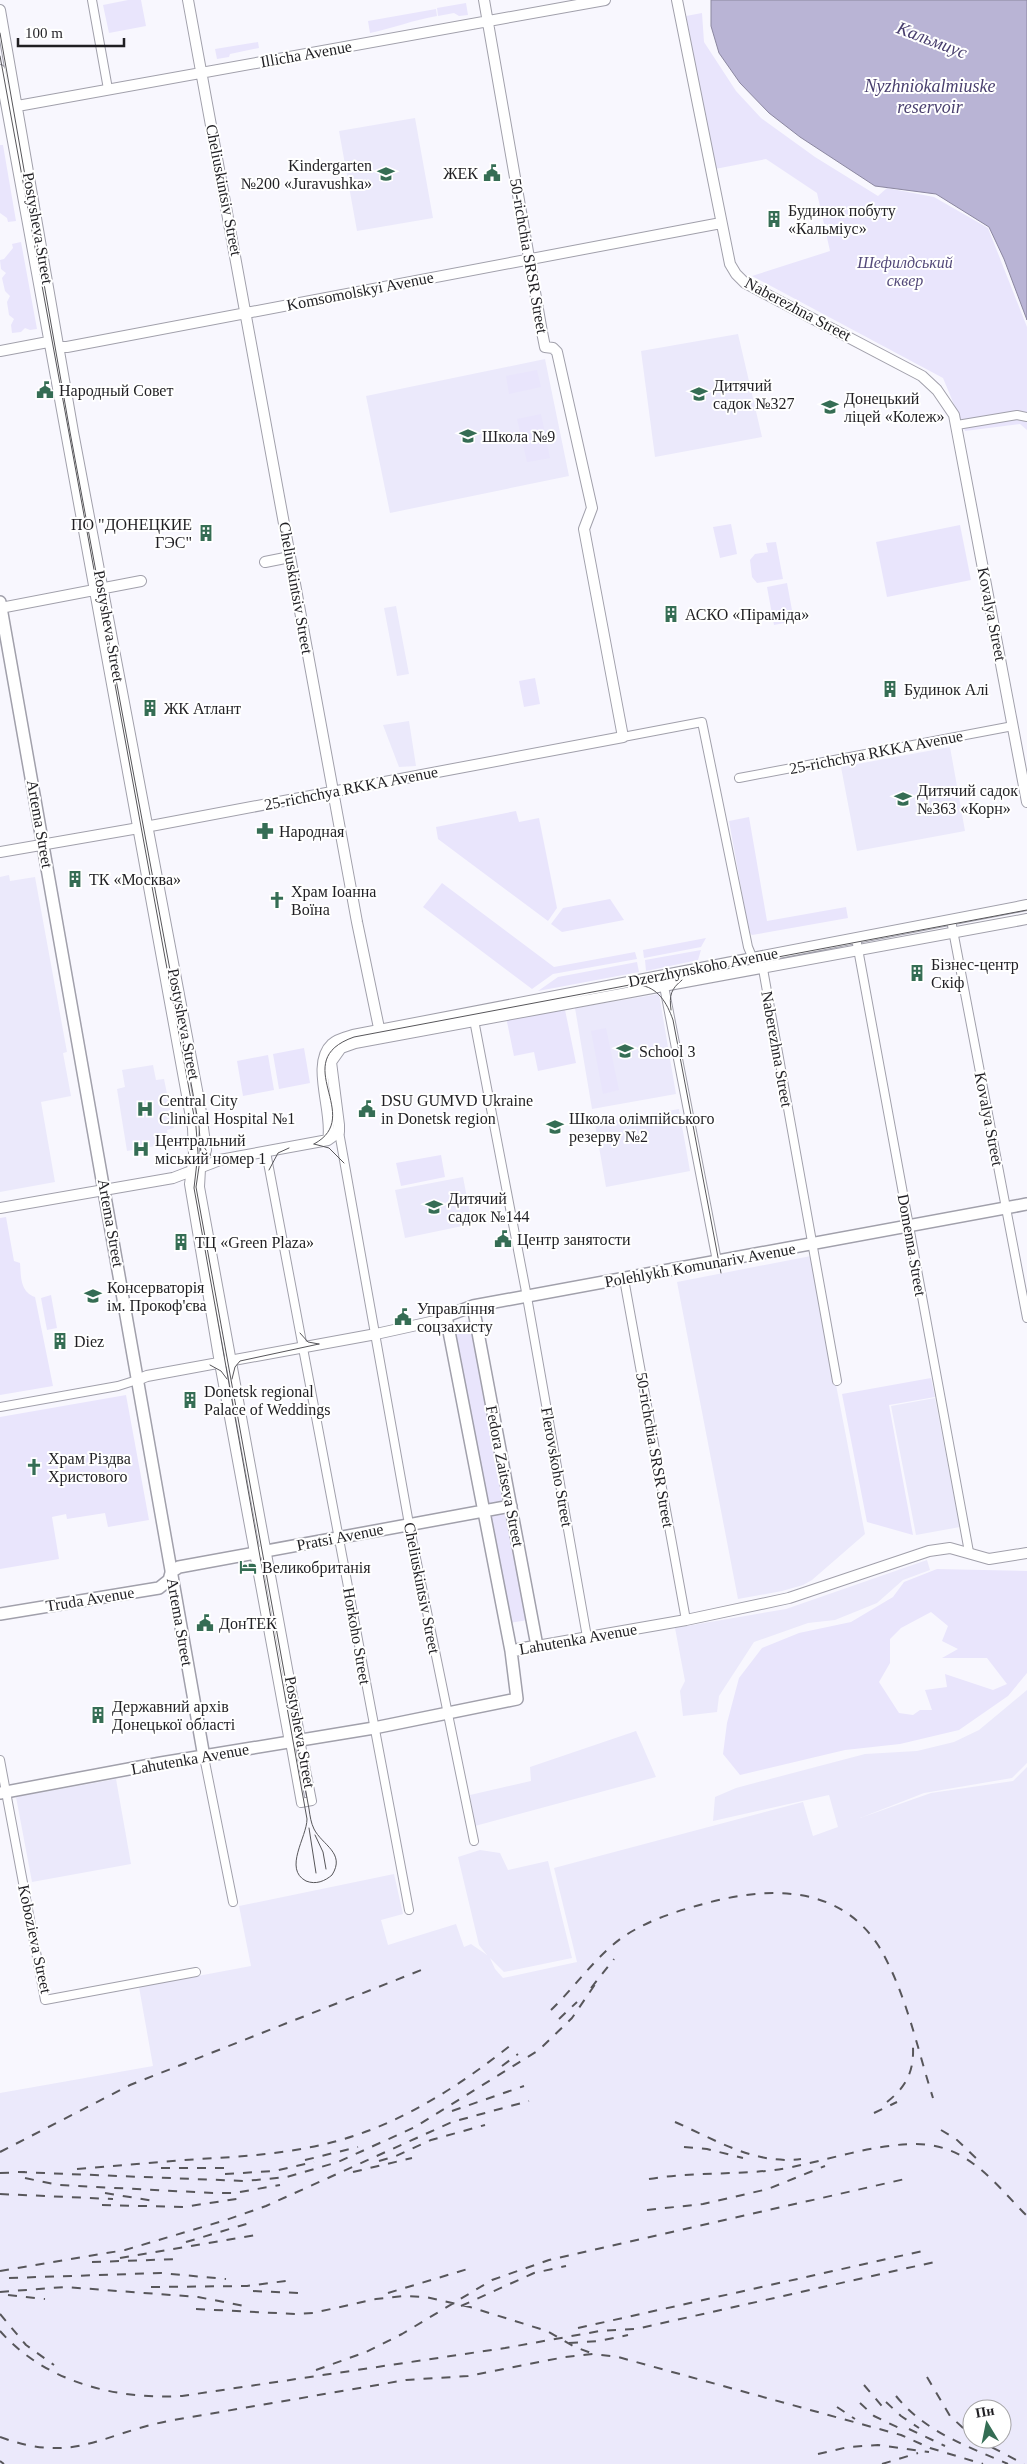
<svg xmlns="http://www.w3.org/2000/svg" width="1027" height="2464" font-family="Georgia,serif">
  <rect width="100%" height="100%" fill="#f8f7fe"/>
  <path fill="#ebe9fb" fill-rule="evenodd" d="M415,118L433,218L357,231L339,131Z
    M738,334L762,437L655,457L641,351Z
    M545,359L569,476L390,513L366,396Z
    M396,606L409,674L397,676L384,608Z
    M409,721L416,766L399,767L383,725Z
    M950,747L965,831L857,851L841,767Z
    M9,875L10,881L35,877L67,1052L63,1053L71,1096L41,1102L55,1182L0,1192V877Z
    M659,994L676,1094L592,1109L575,1008Z
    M153,1065L156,1080L164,1079L174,1128L167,1130L170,1148L163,1149L162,1145L127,1151L117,1089L125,1087L122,1070Z
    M679,1109L690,1171L606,1187L595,1124Z
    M463,1177L472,1224L405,1238L395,1190Z
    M811,1256L865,1534L812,1580L803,1585L782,1591L738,1599L677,1282Z
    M935,1398L960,1527L916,1535L891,1406Z
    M927,1560L930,1570L903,1580L877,1603L835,1620L808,1623L754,1642L719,1696L717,1712L683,1716L680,1691L685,1681L675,1628L786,1609Z
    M1027,1690V1763L1012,1778L924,1793L860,1818L931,1793L1013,1781L1027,1767V2464H0V2093L153,2066L139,1987L251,1966L239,1906L394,1874L403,1914L381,1920L388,1945L456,1924L464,1947L471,1944L487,1955L479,1945L458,1857L480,1850L500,1853L508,1870L548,1861L572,1958L504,1972L490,1958L495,1969L503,1978L577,1962L554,1868L803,1802L813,1836L838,1827L829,1795L713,1821L715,1797L736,1788L865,1754L917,1751L954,1742L979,1730ZM972,2409H1002V2439H972Z
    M636,1731L656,1777L475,1826L470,1795L531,1781L530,1767Z
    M116,1779L131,1864L32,1882L16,1797Z"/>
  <path fill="#e9e5fc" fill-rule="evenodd" d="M128,0H141L146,26L109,33L103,5Z
    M466,3L468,15L459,16L454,13L438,16L437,8Z
    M436,9L437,16C413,20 394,28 370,33L368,21Z
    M702,13L704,42L736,91L761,118L815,157L878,196L887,188L934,197L988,228L1027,327V430L1020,424L965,431L943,378L752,276L830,251L817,193L766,159L715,169L686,16Z
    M258,42L259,48L230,54L229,57L217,59L215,49Z
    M0,145H3L16,221L8,222L7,218L0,213Z
    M21,242L37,329L30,330L25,328L21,332L12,333L11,325L14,319L9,315L7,302L10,296L5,291L2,278L6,273L1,269L0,260L4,259L13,248L12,244Z
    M537,370L541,387L509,394L506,376Z
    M541,414L550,458L527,462L517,419Z
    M731,524L737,554L720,558L713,527Z
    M960,525L971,580L887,597L876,542Z
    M776,542L783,579L757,583L752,577L750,560L755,554L768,552L766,543Z
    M787,583L794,621L774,625L767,587Z
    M535,678L540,704L524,707L519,681Z
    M516,811L519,822L539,818L557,908L548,921L438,839L436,827Z
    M749,817L767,921L846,907L848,918L752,935L749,932L729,821Z
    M442,883L554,967L635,952L637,959L553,974L532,989L423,907Z
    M610,899L624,920L562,932L551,924L563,908Z
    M706,938L701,947L644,958L643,950Z
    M701,950L698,960L646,971L645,960Z
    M637,962L639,972L538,991L558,977Z
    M564,1005L576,1063L538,1071L534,1052L514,1056L506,1017Z
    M606,1028L619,1090L603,1094L591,1031Z
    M304,1048L310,1083L279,1089L273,1054Z
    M268,1055L274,1090L243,1096L237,1061Z
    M441,1155L445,1177L401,1186L396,1163Z
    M6,1217L14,1261L20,1263C21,1276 20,1292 35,1297L53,1386L0,1395V1218Z
    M51,1295L57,1328L47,1330L41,1298Z
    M473,1320L508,1502L487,1506L453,1324Z
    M931,1378L935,1397L889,1405L913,1535L867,1522L842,1394Z
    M126,1395L149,1520L108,1527L105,1513L67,1519L66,1514L52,1517L59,1559L0,1569V1417Z
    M508,1512L528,1620L509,1623L489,1516Z
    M937,1569L1027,1571V1673L1008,1696L959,1730L900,1744L845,1750L740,1775L723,1754L727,1723L739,1678L762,1648L799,1633L851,1622L893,1597L904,1582ZM931,1612L948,1626L942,1641L958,1649L942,1658H987L1007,1684L993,1690L945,1674L947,1687L925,1690L932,1710H920L913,1715L899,1713L879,1682L890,1663V1639L901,1628Z"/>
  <path fill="#b9b4d5" stroke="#8b87a0" d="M711,0H1027V320L1004,259L989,227L936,194L875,186L800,137L769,113L740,83L719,53L711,26Z"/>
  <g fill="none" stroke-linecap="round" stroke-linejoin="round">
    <g stroke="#a1a0ab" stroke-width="10">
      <path id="street" d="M92,0L108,89
        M957,425L1017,415L1027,417
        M623,737L702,722L748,947L756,966L763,969L837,1381
        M739,778L1013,726
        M951,920L1027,1318
        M856,938L969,1552
        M663,981L717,1261
        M474,1020L527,1297L587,1637
        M339,1132L409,1524L474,1841
        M266,1152L409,1910
        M624,1279L686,1620
        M0,1407L118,1386L137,1380
        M290,1742L301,1803L312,1801L300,1740
        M204,1757L233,1902
        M0,1760L45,2000L196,1972"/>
    </g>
    <g stroke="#a1a0ab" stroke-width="12">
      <path id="secondary" d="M188,0L357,922L379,1028L388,1036
        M677,0L730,264L736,274L745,283L922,376L937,390L954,415L1027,802
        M0,10L73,432L200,1106L206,1150L200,1169L199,1187L300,1740
        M0,70L193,1128L194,1155L190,1184L220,1363L290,1742
        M12,107L605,0
        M0,351L48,342L58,347H67L721,223
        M265,562L290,557
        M0,608L141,581
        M0,852L156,825L623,737L584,529L592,508L557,352L553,348L545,347L542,332L484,0
        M328,1140C334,1113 310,1064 332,1044C337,1039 346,1037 353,1035L1027,905
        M0,1208L173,1178L220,1160L328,1140L339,1132V1125L331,1062L341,1048L355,1043L1027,919
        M137,1380L147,1376L376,1334L435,1321L446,1316
        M537,1646L686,1620L789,1598L929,1551L950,1548L989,1559L1027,1553"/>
    </g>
    <g stroke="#a1a0ab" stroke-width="14">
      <path id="primary" d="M0,602L204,1757
        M171,1572L179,1567L511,1506
        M0,1614L159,1588L169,1580L171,1573
        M511,1651L446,1316L473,1306L1027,1204
        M0,1793L161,1763L374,1728L517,1699L511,1651L537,1646L473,1306"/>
    </g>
    <use href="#street" stroke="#fff" stroke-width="8"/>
    <use href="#secondary" stroke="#fff" stroke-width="10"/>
    <use href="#primary" stroke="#fff" stroke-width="11"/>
    <path stroke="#57565a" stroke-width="1" d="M0,33L70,432L199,1126L201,1153L196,1187L309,1809C310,1816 311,1823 314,1829C322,1845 346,1853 332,1875C325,1881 316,1885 306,1881C283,1869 307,1837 307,1819L194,1188L198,1153L196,1127L0,56
      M639,985C658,987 667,1003 673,1020L721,1273
      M671,1010C669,995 671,989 682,980
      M201,1142C208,1154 213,1162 227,1159
      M314,1144C366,1116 286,1061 354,1037L1027,910
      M314,1144L329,1148L344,1163
      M269,1170L278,1153L289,1148
      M300,1333L308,1342L319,1344
      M210,1365L221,1371L227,1379
      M232,1379L235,1367L240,1361L319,1344
      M309,1828L316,1873
      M315,1835L323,1852L326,1869"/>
    <path stroke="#57565a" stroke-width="2" stroke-dasharray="9 9" stroke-linecap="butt" d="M591,1988L614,1959
      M551,2010C575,1987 596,1956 623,1937C645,1922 671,1913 696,1906C760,1887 836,1881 878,1945C906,1991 917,2048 933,2098
      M559,2019L577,2002
      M502,2066L518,2054
      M887,2102C906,2087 914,2072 913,2047
      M452,2111L524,2086
      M874,2113L897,2102
      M675,2122C716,2140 755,2165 801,2159
      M941,2130L956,2139L980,2162
      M684,2147L707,2149L743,2158
      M0,2152L130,2085L429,1967
      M305,2160L358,2147
      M379,2161L396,2156L431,2140L485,2125
      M161,2168H233
      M77,2169C113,2166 148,2163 183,2160C233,2157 284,2155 333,2142C399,2125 458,2087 511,2045
      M18,2172L245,2181L287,2177L338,2162L415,2127L539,2050L572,2018L596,1983
      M353,2172L412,2158
      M0,2173L25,2172
      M225,2174L274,2171L314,2162
      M25,2178L58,2185L213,2193H234L280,2185
      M649,2179C691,2172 733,2175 774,2170C823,2164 900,2132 946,2149C979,2160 1003,2192 1027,2216
      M105,2193L154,2201
      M0,2194L113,2199
      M102,2205L183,2207L243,2198
      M647,2210L703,2204L768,2189L825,2166
      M186,2242L253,2222
      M120,2258L256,2235
      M92,2262L179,2259
      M0,2271L125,2250L226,2220L266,2206L452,2122L529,2101
      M9,2278L161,2273L226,2279
      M151,2287L247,2286L293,2280
      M253,2291L298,2293
      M0,2292L65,2287L198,2297L244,2306
      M388,2293L471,2268
      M8,2295L45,2299
      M461,2306L534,2273L566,2266
      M196,2309L295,2314L313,2313L376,2299L404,2296L426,2297L470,2307L547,2331L575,2347L591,2353
      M0,2314L26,2345L54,2365
      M578,2328L927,2250
      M0,2331C45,2382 116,2400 182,2396L505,2348L600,2331L636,2329L939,2261
      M569,2343L599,2341L628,2335
      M316,2370L366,2352L402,2334L492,2280L549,2260L905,2179
      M927,2377L950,2416L972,2436
      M864,2385L887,2412
      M896,2396C925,2432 967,2446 1008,2464
      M886,2402L901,2416L919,2428
      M860,2403L874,2416L899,2428
      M837,2407L855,2419
      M909,2429L945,2446
      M0,2437C74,2464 99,2435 168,2421L406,2380L468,2376L565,2357L593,2354L618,2357L901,2435L930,2448L983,2464
      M976,2439L1024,2464
      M818,2454L848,2447L878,2445L929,2452
      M0,2461L4,2464
      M882,2464L918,2453"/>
  </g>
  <defs>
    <g id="civic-bare" transform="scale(1.35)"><path d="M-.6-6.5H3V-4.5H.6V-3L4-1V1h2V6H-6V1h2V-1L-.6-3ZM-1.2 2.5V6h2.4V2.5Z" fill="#356d54" stroke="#fff" stroke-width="2.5" paint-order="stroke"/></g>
    <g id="school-bare" transform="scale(1.35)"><path d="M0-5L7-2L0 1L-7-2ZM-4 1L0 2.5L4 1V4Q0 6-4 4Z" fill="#356d54" stroke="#fff" stroke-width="2.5" paint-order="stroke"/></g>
    <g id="building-bare" transform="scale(1.35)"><path d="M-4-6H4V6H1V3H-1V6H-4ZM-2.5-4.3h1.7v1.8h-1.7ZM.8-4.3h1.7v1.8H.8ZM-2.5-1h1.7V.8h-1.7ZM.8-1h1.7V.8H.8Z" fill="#356d54" stroke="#fff" stroke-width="2.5" paint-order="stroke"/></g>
    <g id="university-bare" transform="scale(1.35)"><path d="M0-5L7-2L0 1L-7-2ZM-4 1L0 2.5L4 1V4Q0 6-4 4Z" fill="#356d54" stroke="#fff" stroke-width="2.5" paint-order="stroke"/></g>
    <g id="pharmacy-bare" transform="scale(1.35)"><path d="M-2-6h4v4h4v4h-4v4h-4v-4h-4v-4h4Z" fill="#356d54" stroke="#fff" stroke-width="2.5" paint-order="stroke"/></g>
    <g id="church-bare" transform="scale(1.35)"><path d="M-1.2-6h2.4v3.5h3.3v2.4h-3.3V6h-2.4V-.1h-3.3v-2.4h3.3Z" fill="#356d54" stroke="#fff" stroke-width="2.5" paint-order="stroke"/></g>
    <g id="hospital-bare" transform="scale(1.35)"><path d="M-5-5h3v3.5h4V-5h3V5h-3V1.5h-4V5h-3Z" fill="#356d54" stroke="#fff" stroke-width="2.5" paint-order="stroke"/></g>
    <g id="hotel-bare" transform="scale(1.35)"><path d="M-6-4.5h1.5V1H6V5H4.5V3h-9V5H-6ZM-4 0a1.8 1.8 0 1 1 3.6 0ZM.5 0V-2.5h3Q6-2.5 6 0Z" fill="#356d54" stroke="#fff" stroke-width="2.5" paint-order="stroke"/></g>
  </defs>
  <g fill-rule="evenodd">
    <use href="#civic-bare" x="492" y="173"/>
    <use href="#school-bare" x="386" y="174"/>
    <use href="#building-bare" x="774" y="219"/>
    <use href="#civic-bare" x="45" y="390"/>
    <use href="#school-bare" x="699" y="394"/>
    <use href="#university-bare" x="830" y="407"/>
    <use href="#school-bare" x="468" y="436"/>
    <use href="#building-bare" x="206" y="533"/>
    <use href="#building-bare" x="671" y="614"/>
    <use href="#building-bare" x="890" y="689"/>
    <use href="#building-bare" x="150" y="708"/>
    <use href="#school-bare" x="903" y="799"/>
    <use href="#pharmacy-bare" x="265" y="831"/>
    <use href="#building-bare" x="75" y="879"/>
    <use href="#church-bare" x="277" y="900"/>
    <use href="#building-bare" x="917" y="973"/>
    <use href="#school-bare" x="625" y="1051"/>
    <use href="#hospital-bare" x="145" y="1109"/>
    <use href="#civic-bare" x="367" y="1109"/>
    <use href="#university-bare" x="555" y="1127"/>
    <use href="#hospital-bare" x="141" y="1149"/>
    <use href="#school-bare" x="434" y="1207"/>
    <use href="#civic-bare" x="503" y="1239"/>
    <use href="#building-bare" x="181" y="1242"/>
    <use href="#university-bare" x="93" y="1296"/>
    <use href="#civic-bare" x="403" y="1317"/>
    <use href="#building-bare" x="60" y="1341"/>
    <use href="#building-bare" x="190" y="1400"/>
    <use href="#church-bare" x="34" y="1467"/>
    <use href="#hotel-bare" x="248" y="1567"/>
    <use href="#civic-bare" x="205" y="1623"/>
    <use href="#building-bare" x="98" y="1715"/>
  </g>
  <g text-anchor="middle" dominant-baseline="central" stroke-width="4" stroke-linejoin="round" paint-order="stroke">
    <g font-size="16" fill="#201f23" stroke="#fff">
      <text transform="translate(306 54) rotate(-10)">Illicha Avenue</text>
      <text transform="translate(224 190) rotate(79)">Cheliuskintsiv Street</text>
      <text transform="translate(38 228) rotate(80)">Postysheva Street</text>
      <text transform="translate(529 256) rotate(80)">50-richchia SRSR Street</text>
      <text transform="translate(360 291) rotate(-11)">Komsomolskyi Avenue</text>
      <text transform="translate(798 309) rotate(28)">Naberezhna Street</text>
      <text transform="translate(296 588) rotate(80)">Cheliuskintsiv Street</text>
      <text transform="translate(992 614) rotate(79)">Kovalya Street</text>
      <text transform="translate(109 626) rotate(80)">Postysheva Street</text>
      <text transform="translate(876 752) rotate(-11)">25-richchya RKKA Avenue</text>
      <text transform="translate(351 788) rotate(-11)">25-richchya RKKA Avenue</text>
      <text transform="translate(40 824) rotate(80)">Artema Street</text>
      <text transform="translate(703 967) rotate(-11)">Dzerzhynskoho Avenue</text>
      <text transform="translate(184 1024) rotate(79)">Postysheva Street</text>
      <text transform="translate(777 1049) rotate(80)">Naberezhna Street</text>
      <text transform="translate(989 1119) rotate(79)">Kovalya Street</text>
      <text transform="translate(111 1223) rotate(80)">Artema Street</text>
      <text transform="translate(912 1245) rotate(80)">Domenna Street</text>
      <text transform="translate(700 1265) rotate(-10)">Polehlykh Komunariv Avenue</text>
      <text transform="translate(655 1450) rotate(80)">50-richchia SRSR Street</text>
      <text transform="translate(557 1467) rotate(80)">Flerovskoho Street</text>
      <text transform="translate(505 1476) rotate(79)">Fedora Zaitseva Street</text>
      <text transform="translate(340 1537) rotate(-11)">Pratsi Avenue</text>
      <text transform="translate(422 1588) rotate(79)">Cheliuskintsiv Street</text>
      <text transform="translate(90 1599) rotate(-9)">Truda Avenue</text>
      <text transform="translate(180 1622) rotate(80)">Artema Street</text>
      <text transform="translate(357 1636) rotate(80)">Horkoho Street</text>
      <text transform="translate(578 1639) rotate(-10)">Lahutenka Avenue</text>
      <text transform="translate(300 1732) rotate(80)">Postysheva Street</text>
      <text transform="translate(190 1759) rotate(-10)">Lahutenka Avenue</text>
      <text transform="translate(35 1939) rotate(78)">Kobozieva Street</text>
    </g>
    <g font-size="16" fill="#201f23" stroke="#fff" text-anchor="start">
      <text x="372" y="165" text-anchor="end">Kindergarten<tspan x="372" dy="18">№200 «Juravushka»</tspan></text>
      <text x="478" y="173" text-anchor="end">ЖЕК</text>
      <text x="788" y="210">Будинок побуту<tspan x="788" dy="18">«Кальміус»</tspan></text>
      <text x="713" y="385">Дитячий<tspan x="713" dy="18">садок №327</tspan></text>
      <text x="59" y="390">Народный Совет</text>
      <text x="844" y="398">Донецький<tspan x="844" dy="18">ліцей «Колеж»</tspan></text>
      <text x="482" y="436">Школа №9</text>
      <text x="192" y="524" text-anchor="end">ПО "ДОНЕЦКИЕ<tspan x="192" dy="18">ГЭС"</tspan></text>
      <text x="685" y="614">АСКО «Піраміда»</text>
      <text x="904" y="689">Будинок Алі</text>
      <text x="164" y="708">ЖК Атлант</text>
      <text x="917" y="790">Дитячий садок<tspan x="917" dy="18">№363 «Корн»</tspan></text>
      <text x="279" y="831">Народная</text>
      <text x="89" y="879">ТК «Москва»</text>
      <text x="291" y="891">Храм Іоанна<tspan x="291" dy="18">Воїна</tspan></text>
      <text x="931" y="964">Бізнес-центр<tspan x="931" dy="18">Скіф</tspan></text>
      <text x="639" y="1051">School 3</text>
      <text x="159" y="1100">Central City<tspan x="159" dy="18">Clinical Hospital №1</tspan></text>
      <text x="381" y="1100">DSU GUMVD Ukraine<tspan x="381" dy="18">in Donetsk region</tspan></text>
      <text x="569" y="1118">Школа олімпійського<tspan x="569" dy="18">резерву №2</tspan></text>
      <text x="155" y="1140">Центральний<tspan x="155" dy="18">міський номер 1</tspan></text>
      <text x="448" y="1198">Дитячий<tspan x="448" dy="18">садок №144</tspan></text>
      <text x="517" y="1239">Центр занятости</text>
      <text x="195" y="1242">ТЦ «Green Plaza»</text>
      <text x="107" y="1287">Консерваторія<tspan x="107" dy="18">ім. Прокоф'єва</tspan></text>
      <text x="417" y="1308">Управління<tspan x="417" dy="18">соцзахисту</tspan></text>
      <text x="74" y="1341">Diez</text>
      <text x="204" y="1391">Donetsk regional<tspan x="204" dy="18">Palace of Weddings</tspan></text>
      <text x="48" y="1458">Храм Різдва<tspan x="48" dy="18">Христового</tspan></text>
      <text x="262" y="1567">Великобританія</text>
      <text x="219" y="1623">ДонТЕК</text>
      <text x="112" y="1706">Державний архів<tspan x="112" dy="18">Донецької області</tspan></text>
    </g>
    <g font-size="16" font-style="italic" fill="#544a7a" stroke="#fff">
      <text x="905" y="262">Шефилдський<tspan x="905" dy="18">сквер</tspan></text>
    </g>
    <g font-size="18" font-style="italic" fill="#493f6e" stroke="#fff">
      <text transform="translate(932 40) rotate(21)">Кальмиус</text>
      <text x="930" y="86">Nyzhniokalmiuske<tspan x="930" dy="21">reservoir</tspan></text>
    </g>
  </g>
  <g transform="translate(987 2424) rotate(350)"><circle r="24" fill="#ffffff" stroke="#a6a5a7"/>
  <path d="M0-4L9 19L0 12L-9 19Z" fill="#356d54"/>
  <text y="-8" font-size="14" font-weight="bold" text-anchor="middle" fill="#201f23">Пн</text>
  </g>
  <path d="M18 38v8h106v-8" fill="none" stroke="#201f23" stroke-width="2.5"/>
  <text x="25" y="38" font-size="15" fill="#201f23" stroke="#ffffff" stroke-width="4" paint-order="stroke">100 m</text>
</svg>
